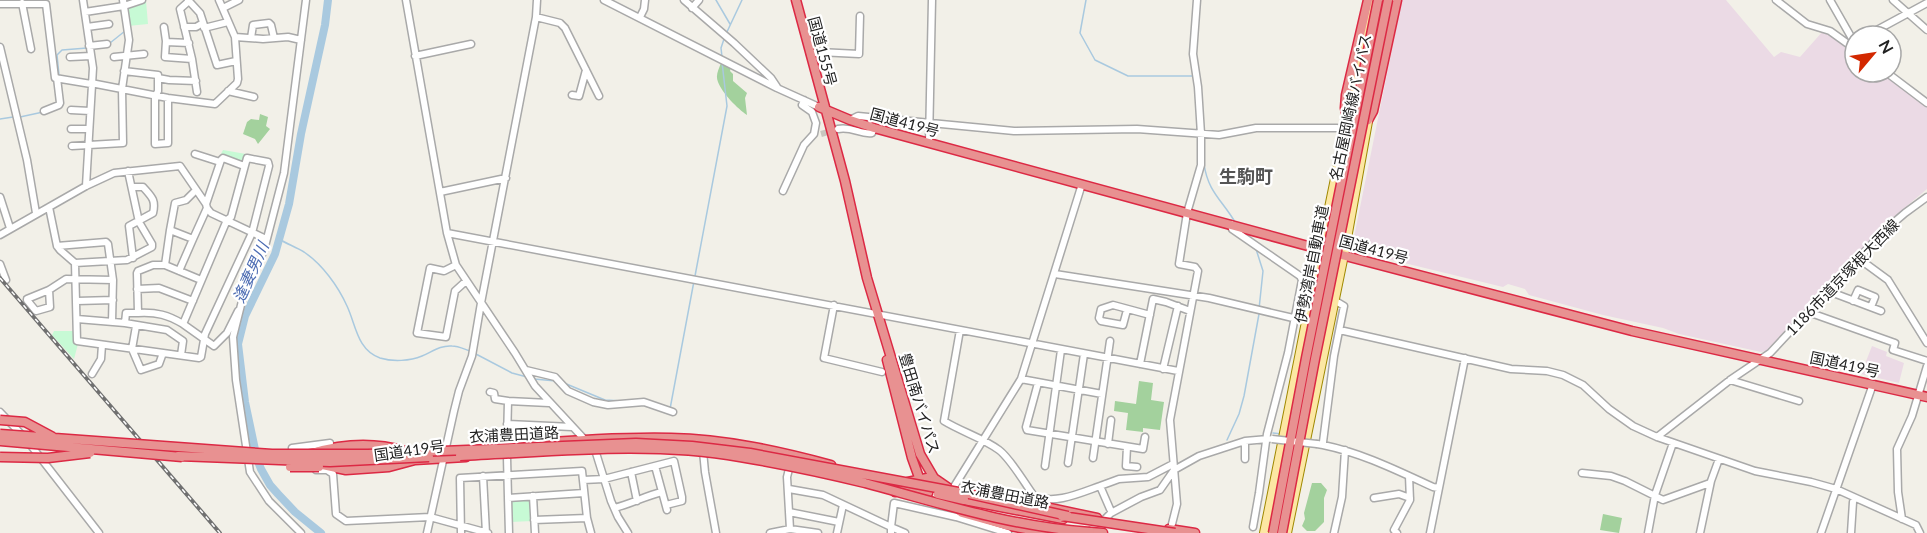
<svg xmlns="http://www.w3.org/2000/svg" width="1927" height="533" font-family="Lato,'Noto Sans JP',sans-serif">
  <rect width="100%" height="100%" fill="#f2f0e8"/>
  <path fill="#ebdae5" d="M1402,0H1726L1774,57L1781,52L1800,57L1823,31L1828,32L1855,52V72H1882L1927,105V189L1889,221L1766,351L1761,352L1679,334L1663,328L1603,315L1529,295L1525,289L1508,284L1503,287L1355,251L1353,242Z
    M1872,346L1887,352L1886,356L1904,363L1899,383L1861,374Z"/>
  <path fill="#a3d19d" d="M721,63L731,67L730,71L733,74V81L747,93L745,98L747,115C738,109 722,93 718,82C715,75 719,69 721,63Z
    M260,114L268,117L266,126L270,129L258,144L255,139L243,134L247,122L251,119L259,120Z
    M1139,381L1153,383L1151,400L1164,402L1160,430L1143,428V432L1126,430L1128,413L1114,411L1115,401L1136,404Z
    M1312,483H1321L1327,490L1324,498V522L1315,531H1307L1302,526L1305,519L1304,513Z
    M1603,514L1622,518L1619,533L1600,530Z"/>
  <path fill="#c7fad5" d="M146,1L148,24L128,26L126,7Z
    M223,150L246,154L243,162L221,154Z
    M54,331H74V344H78L74,359L52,335Z
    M530,499L532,521L511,522L510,500Z"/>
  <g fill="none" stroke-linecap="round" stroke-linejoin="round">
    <path stroke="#a9c9df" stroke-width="1.5" d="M716,0L730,24
      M1086,0L1080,33L1095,60L1128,76H1194
      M726,34L742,0
      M110,43L125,31
      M722,57L721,48L724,39
      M59,75L57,55L62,50L87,48
      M20,117L43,112
      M0,119L13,117
      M1204,164C1208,192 1222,200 1235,222
      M279,239C287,244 296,247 304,252C322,264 338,286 347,306C356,325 357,350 380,358C393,362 410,361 422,356C432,352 440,345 452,346C458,346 464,349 470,351
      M1256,249L1263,271L1259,309
      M695,276L727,106L722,62
      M474,353L512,373L527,377
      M534,379L556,381
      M564,383L605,400L622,401
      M670,409L694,281
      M1273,433L1282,434
      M1227,440L1239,414L1244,396L1259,314"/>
    <path stroke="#a9c9df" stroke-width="8" d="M321,533L295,512L278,494L270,485L261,469L257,459L245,402L238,344L245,316L275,254L289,204L301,134L325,25L328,0"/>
    <path stroke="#c8c7c0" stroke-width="6" stroke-dasharray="6 3" stroke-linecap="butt" d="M821,134L835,130"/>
    <path stroke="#c8c7c0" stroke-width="8" stroke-dasharray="8 4" stroke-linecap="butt" d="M125,448L179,452"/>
    <g stroke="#a9a9a9" stroke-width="9">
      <path id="minor" d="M83,0L93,68L86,186
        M188,0L200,13L217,65L236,61
        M406,0L447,233L456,265L515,353L535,386L585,440
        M604,0L777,88L819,107
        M684,0L734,43L771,78L777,87
        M1776,0L1807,24L1830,31L1855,49
        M1830,0L1854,42
        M1893,0L1927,30
        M189,1L180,9L192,59L197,92
        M22,3L31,49
        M0,4H46L55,78L91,84
        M223,8L239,0
        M692,8L699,0
        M85,12L124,6L142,0
        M536,17L560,23L565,28L599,96
        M640,17L644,9L645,0
        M87,27L109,24
        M164,27L166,41L165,57L192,59
        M184,27H196L203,23
        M204,28L228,22
        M1866,36L1927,3
        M235,37L263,39L288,37L301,40
        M251,38L253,25L269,23L271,25L274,38
        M166,42L189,43
        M89,46L107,44
        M0,47L27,160L36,213
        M810,54L819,52L859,54L860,16
        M415,56L471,44
        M70,57L91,56
        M114,57L144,54
        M124,71L158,75V91L155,97V144L168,143V98
        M1886,72L1927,103
        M158,78L169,80L196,81
        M91,83L168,98L215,104L237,83L238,79L235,37L219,0
        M228,91L254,97
        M572,95L579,96L586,70
        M71,110L90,111
        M44,111L59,105L60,103L57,78
        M850,120L858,116L1014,131L1137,129L1219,135L1256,128H1337
        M71,129H89
        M838,129C852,126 861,135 872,133L874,128
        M929,142L932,0
        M72,146L123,143L122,89L129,40L123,0
        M195,154L220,162
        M132,187H143C152,197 156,200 153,213L129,226L133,258
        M783,191L804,145L814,134L816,123L812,112L802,105L804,100
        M440,192L506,178
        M0,197L10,228
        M206,204L221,160L223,158L244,166
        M49,207L57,246L60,250L75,263L77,341L199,358L201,357L205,334L252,233L269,166L268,162L247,158L231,217L227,220L183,324C168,315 157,312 138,313L137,273L138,271L153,265H165L201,280
        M207,208L211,213L266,239
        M1231,224L1232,229L1300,276L1302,280L1288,353L1267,434L1259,493L1253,527
        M170,230L175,203L186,200L196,190
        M447,233L1178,371
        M0,235L86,186L114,173L180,166L206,204L207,208L193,239L170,230L165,265
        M57,246L106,242L108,244L113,280L112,322
        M1858,258L1888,280L1927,343
        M75,263L127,260L152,247V244L139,222L128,171
        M0,264L6,280
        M456,265L444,271L430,268L417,333L446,337L455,291L466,281
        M179,271L193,239
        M1055,274L1209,298L1293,318
        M137,289L159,288L193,301
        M49,290L50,307L36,311L27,300V299L49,290L66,279L113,280
        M1828,291L1881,311
        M77,301L113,300
        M1853,301L1858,290L1875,297L1871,307
        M834,305L824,358L882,372
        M1127,310L1123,325L1101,321L1099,318L1101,309L1113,305L1150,315
        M1808,312L1895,343L1893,350L1927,361
        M77,319L125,323L167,330L183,341L181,355
        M125,323L126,313H138
        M183,324L214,346L227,333L238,311
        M136,326L132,349L141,370L159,364L163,353
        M960,330L944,421C962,432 983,438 999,450C1011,459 1025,484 1034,496C1055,505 1080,493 1100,486L1110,509
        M1344,331L1511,369L1547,371L1563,375L1583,385L1609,409L1633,426L1657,437L1755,471L1811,482L1836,489L1916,525L1920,533
        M1140,364L1153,299L1166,302L1190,311
        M1163,369L1178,306
        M526,370L555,377L568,391L593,402L608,405L644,402L673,412
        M92,374L101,359L102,345
        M1021,379L1102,394
        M1730,380L1799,401
        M1038,383L1026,427L1027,430L1143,449L1145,437
        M490,392L494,393L495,399L508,401
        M0,412L23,436
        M507,424L572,427
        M1657,437L1730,380L1770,353L1884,231L1905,213L1927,197
        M507,441L508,401L549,403
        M1245,441V459
        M29,443L99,533
        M1108,444L1111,420
        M1317,444L1323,445V442L1334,356L1344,306L1334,300
        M1323,445C1362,453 1396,470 1433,487L1438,488
        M1127,447L1126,466L1137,467
        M592,448L596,453L611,501L618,517L628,533
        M703,451L705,472L716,533
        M293,453L292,448L330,443
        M507,457L508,498
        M1093,458L1110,341
        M1068,463L1084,354
        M655,466L667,510
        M1045,466L1061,350
        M789,469L787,477L790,529
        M316,470H327L333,474L336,514L346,521L430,517L488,533
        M631,472L637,501
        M1582,473L1611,476L1625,481L1663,500L1710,483
        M483,476L486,533
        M583,480L604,479L674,461L682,497V501L666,505
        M1100,486L1119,479L1148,477L1173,464
        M789,489L823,495L891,527L894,503L956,517L1008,533
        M952,490L1021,379L1082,184
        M533,496L535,533
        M1374,498L1399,494L1410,498
        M614,508C631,504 645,496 662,492
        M789,512L839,522
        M1105,519L1111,513L1141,497L1160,490L1174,470L1199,456L1245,441L1268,439
        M1902,519L1898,492L1897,449L1912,416L1927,366
        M534,520L587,518
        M1172,524L1177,504L1170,420L1198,271L1195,267L1179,264L1187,213L1201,165V134L1198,87L1193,54L1197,0
        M301,533L269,501L250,472L236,380L233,337L243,297L264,250L284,173L306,0
        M427,533L454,411L459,391L472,356L481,303L536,17L537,0
        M461,533L460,478L582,471L587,518L591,533
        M509,533L508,498L584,493
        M770,533L790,529L818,533
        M837,533L843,505
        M891,533V527L905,533
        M1334,533L1342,497L1345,450
        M1397,533L1394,530L1410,500L1409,476
        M1430,533L1465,358
        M1648,533L1655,495L1673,443
        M1700,533L1711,481L1719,459
        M1821,533L1873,384
        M1851,533L1853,502"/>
    </g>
    <g stroke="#9f8900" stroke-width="10">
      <path id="major" d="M1264,533C1300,355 1333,177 1374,0
        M1287,533L1344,255L1369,116"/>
    </g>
    <g stroke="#dc2944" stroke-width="11">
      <path id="highway" d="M796,0L845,181L867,278L920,454L934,478L950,489
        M819,107L850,120L874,128L1319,249L1632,331L1927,397
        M1347,117L1345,108L1346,95L1368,0
        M1368,120L1373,111L1397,0
        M887,360L912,458L921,483
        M528,444C576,440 624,437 671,438C725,439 779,451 831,465
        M93,445L125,448
        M312,453C342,444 374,442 405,451
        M313,463L346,470L389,467L415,460L466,457
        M908,482L927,478L936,480
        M895,492C907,489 916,484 928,493
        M964,500L1063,519
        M1013,500L1097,518
        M962,513L1005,525L1047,533
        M1169,529L1195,533
        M1090,532L1103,533"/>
    </g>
    <use href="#minor" stroke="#fff" stroke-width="6"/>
    <use href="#major" stroke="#fce7a3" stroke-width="8"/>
    <use href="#highway" stroke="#e89191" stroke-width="8"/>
    <g stroke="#707070" stroke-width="4">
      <path id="rail" d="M0,278L220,533"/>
    </g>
    <use href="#rail" stroke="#fff" stroke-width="1.5" stroke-dasharray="4.5" stroke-linecap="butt"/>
    <g stroke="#a9a9a9" stroke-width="9" stroke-linecap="butt">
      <path id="minor-bridge" d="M1272,439L1317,444"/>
    </g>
    <g stroke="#dc2944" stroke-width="11" stroke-linecap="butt">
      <path id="highway-bridge" d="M0,420L25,422L53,437
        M0,434L272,454H368L636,443L692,446L750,453L969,494L1068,516
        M0,441L182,457
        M178,456L330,462L429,457
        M460,456C552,452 649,441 740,457C781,464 824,473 865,483C939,503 1013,527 1090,532
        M0,457L48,458L90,453
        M290,467H319
        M938,494L964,500
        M1062,516L1175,533
        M1273,533L1306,358L1378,0
        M1282,533L1315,359L1388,0"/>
    </g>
    <use href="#minor-bridge" stroke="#fff" stroke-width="6"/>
    <use href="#highway-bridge" stroke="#e89191" stroke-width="8"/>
  </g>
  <g text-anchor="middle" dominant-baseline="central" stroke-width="4.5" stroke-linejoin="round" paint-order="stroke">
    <g font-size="15" fill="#222" stroke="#fff">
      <text transform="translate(823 51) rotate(75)">国道155号</text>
      <text transform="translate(1350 107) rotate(-78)">名古屋岡崎線バイパス</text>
      <text transform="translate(905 122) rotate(15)">国道419号</text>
      <text transform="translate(1374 249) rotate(15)">国道419号</text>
      <text transform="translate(1311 264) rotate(-79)">伊勢湾岸自動車道</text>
      <text transform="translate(1842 277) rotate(-46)">1186市道京塚根大西線</text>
      <text transform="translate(1845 364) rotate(12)">国道419号</text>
      <text transform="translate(920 403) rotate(73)">豊田南バイパス</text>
      <text transform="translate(514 434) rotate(-3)">衣浦豊田道路</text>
      <text transform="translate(409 450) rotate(-8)">国道419号</text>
      <text transform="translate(1005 494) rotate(11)">衣浦豊田道路</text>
    </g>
    <g font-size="16" font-style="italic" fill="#4c6cb3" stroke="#fff">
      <text transform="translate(250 272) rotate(-66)">逢妻男川</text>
    </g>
    <g font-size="18" font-weight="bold" fill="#555" stroke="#fff">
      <text x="1246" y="176">生駒町</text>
    </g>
  </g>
  <g transform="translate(1873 54) rotate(61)"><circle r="28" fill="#ffffff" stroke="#a7a7a7" stroke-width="1.5"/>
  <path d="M0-4.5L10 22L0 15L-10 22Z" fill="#d32800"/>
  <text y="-9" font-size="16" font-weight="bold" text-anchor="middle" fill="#222222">N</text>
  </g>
</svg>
